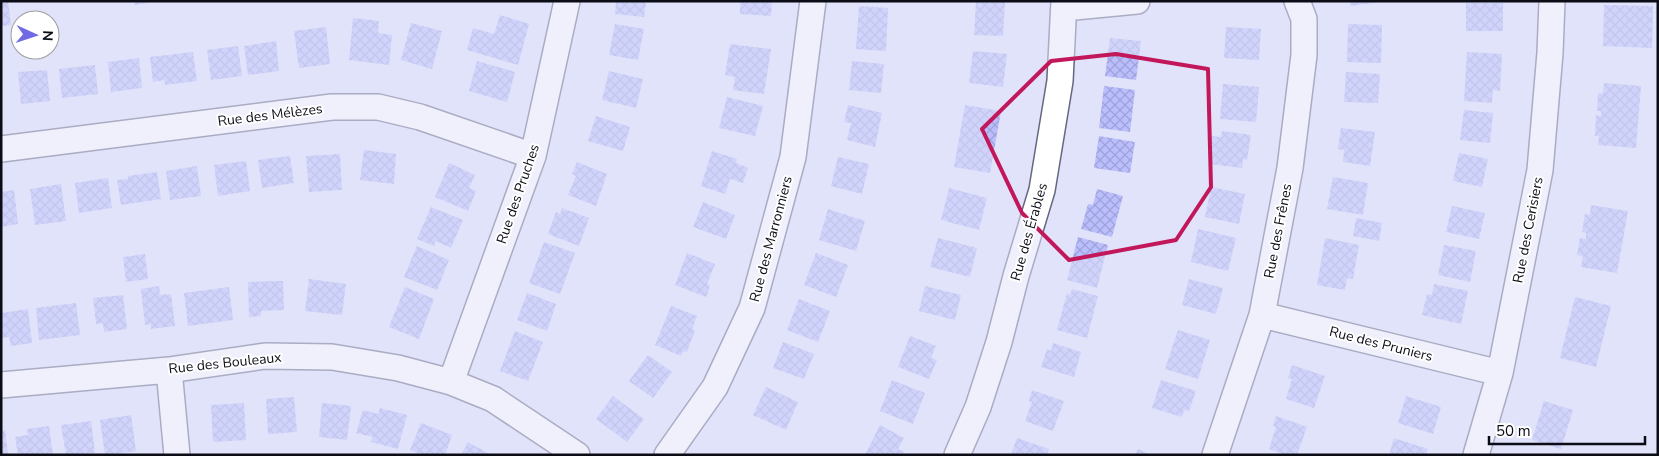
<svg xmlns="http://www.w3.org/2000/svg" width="1659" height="456" font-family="'Nunito Sans',sans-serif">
  <defs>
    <pattern id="building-cross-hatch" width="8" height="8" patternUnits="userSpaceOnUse" patternTransform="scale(1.25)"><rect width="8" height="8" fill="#babefd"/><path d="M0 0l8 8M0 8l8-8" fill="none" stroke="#9fa2d8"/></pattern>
  </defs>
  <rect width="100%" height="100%" fill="#e1e3fa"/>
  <path fill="url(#building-cross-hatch)" d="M8,1L11,25L1,26V2Z
    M134,1H152V2L135,5Z
    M616,1H646L644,17L615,14Z
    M740,1H772L771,16L740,14Z
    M976,1H1005L1003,36L974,35Z
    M1350,1H1380V2L1350,6Z
    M1466,3H1503V31H1466Z
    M1604,5L1653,6L1652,48L1603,46Z
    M859,6L888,8L886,51L856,49Z
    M500,15L529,24L518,65L467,50L473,28L494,34Z
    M353,18L379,21L378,33L392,35L389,65L349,60Z
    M411,23L442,31L432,69L401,60Z
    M615,24L644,29L638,60L609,55Z
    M1348,24L1382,25L1381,63L1347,62Z
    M326,27L330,64L299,68L294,31Z
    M1226,27L1261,29L1259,60L1224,58Z
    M1110,38L1141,41L1136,80L1105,76Z
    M276,41L279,71L248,75L244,46Z
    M730,44L771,49L764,94L733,90L735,77L725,75Z
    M238,46L242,76L211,80L207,50Z
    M973,51L1007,54L1003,87L969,83Z
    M193,52L197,81L165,85L164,80L153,82L150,57Z
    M1467,52L1502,54L1500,91L1493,90L1492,103L1464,101Z
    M139,58L142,88L111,92L108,62Z
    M477,61L515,72L507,102L469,91Z
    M852,61L884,64L881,93L849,90Z
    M95,65L98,94L62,98L59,69Z
    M47,70L50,101L21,104L18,72Z
    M609,71L643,79L636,108L602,100Z
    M1346,72L1380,74L1378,103L1344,102Z
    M1604,83L1641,86L1636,148L1598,145L1599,136H1595L1596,115L1601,116V111H1597L1598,93L1603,94Z
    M1223,84L1259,87L1256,122L1220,119Z
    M1104,86L1135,90L1130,132L1099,128Z
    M727,97L763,106L755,136L719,128Z
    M848,105L882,113L875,147L847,140L851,123L844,122Z
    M965,105L1001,111L990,173L954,167Z
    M1464,110L1493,113L1490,143L1460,140Z
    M596,116L630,127L623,151L588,141Z
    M1341,128L1375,132L1370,166L1343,162L1344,150L1338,149Z
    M1222,131L1251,135L1247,160L1243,159L1242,168L1209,164L1212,136L1221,137Z
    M1099,136L1135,142L1130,173L1094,168Z
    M364,150L396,154L394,184L360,180Z
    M712,151L737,159L736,163L748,168L743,183L730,179L725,194L701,186Z
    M1459,153L1488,159L1482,187L1453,181Z
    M340,154L342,190L309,192L306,156Z
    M290,156L294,183L262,188L258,160Z
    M838,157L869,164L862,194L831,186Z
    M246,161L250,191L218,196L214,165Z
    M577,162L607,174L596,206L568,195L576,176L572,174Z
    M449,163L475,175L469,188L476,191L468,211L435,197Z
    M197,166L201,196L170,200L166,171Z
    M157,172L161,199L121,205L117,180L128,179V176Z
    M1333,177L1368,183L1363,215L1327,209Z
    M108,178L112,208L79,213L75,183Z
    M61,184L66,221L35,225L30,189Z
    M1211,187L1245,194L1239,224L1205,217Z
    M949,188L987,198L979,230L941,220Z
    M1097,189L1123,196L1112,237L1081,229L1088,204L1093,205Z
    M14,190L18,224L1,227V192Z
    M703,202L735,215L726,239L693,227Z
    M1591,205L1628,211L1617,273L1581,267L1583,256L1577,255L1580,238L1586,239V233L1582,232L1585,214L1590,215Z
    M1452,206L1485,213L1479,239L1446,232Z
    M431,207L463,220L451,248L436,241L434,246L417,239Z
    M562,208L589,218L579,246L548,234L556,212L560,214Z
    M828,209L865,221L856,251L819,240Z
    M1356,218L1382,223L1379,241L1353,236Z
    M1198,229L1236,238L1228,271L1191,262Z
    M1078,237L1108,245L1097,288L1067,280Z
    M938,238L977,248L970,277L930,267Z
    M1325,238L1359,245L1353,279L1347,278L1345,290L1317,285Z
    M544,242L575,253L560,294L529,283Z
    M1444,245L1476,251L1470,282L1438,275Z
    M417,246L449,260L437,290L404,277Z
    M687,253L715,264L707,284L710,286L706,297L675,285Z
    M816,253L848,265L836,297L804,285Z
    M145,254L148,279L126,282L123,257Z
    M309,279L346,284L342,315L305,311Z
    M1189,279L1223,288L1216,314L1182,305Z
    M283,281L284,310L261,311V316L249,317L248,282Z
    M1434,284L1468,291L1461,324L1422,315L1427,294L1432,295Z
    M159,286L160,295L171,294L175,326L151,329V324L145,325L141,289Z
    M925,286L961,295L955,320L919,311Z
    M229,287L233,320L188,326L184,293Z
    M405,287L434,299L419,339L389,327Z
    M1072,289L1098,296L1087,338L1057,330L1067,293L1070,295Z
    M527,293L556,304L547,331L517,320Z
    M123,295L127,329L104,332L103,323L96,324L93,298Z
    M1575,297L1611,306L1596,367L1560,358Z
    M799,299L830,311L818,342L787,330Z
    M76,303L80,335L39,340L36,308Z
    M671,306L697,316L692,329L695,330L687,352L683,351L681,356L655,345Z
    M28,309L32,343L11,346L9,337L2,338L1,313Z
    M1178,330L1210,340L1198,379L1165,369Z
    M515,331L543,342L528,381L500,371Z
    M910,336L936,346L931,358L937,360L929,379L898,367Z
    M783,342L814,354L804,379L773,368Z
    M1053,343L1081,352L1074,377L1041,367L1047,349L1051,351Z
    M648,355L672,372L653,398L629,381Z
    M1292,365L1325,376L1314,408L1286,399L1292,379L1288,378Z
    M892,380L925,393L913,424L880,411Z
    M1161,380L1196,391L1189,411L1184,410L1182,417L1152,408Z
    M766,387L798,402L786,430L753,415Z
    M1032,390L1064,401L1053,431L1025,421L1032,402L1029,401Z
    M613,396L644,419L627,442L596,419Z
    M1406,396L1441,407L1433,434L1398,423Z
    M294,397L297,432L268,434L266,399Z
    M1544,401L1573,410L1561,449L1532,440Z
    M244,403L246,440L213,442L211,405Z
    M322,403L351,406L347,440L319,437Z
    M380,408L407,415L398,449L371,442L373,437L356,433L363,410L378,414Z
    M131,415L136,451L105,455L100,420Z
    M1276,416L1307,427L1297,455H1286L1269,449L1276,427L1273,426Z
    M91,421L95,453L66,455L61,425Z
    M421,423L452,435L445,455H422L410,450Z
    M880,425L904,438L898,449L904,452L902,455H865Z
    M49,426L53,455H18L15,437L28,435L27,429Z
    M5,430L8,455H1V431Z
    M1017,438L1049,449L1047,455H1011Z
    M1394,438L1428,449L1426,455H1389Z
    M468,442L491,455H461Z
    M1138,449L1151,455H1135Z"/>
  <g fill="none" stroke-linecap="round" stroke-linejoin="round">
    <g stroke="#666881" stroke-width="28">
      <path id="minor" d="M1064,8L1137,1
        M1,149L332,107H378L420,117L533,156
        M1262,315L1500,373
        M169,370L177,455
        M451,382L533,156L567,1
        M1,385L169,370L265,356L332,357L398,368L451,382L493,399L577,455
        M667,455L715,387L752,308L793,157L813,1
        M957,455L978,407L999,342L1016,276L1042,190L1060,81L1064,1
        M1215,455L1262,315L1290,168L1304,55V19L1297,1
        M1476,455L1500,373L1540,170L1550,53L1552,1"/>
    </g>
    <use href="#minor" stroke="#fff" stroke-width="25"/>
  </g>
  <path d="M0 0H1659V456H0ZM1116,54L1208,69L1211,187L1176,240L1069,260L1022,213L982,129L1051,61Z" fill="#e1e3fa" fill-opacity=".55" fill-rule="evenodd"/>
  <path fill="none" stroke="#c2185b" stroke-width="4" stroke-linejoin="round" d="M1116,54L1208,69L1211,187L1176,240L1069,260L1022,213L982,129L1051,61Z"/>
  <g text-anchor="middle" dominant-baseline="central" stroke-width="4" stroke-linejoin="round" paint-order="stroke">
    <g font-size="14" fill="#0b0c15" stroke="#fff">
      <text transform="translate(270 115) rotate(-7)">Rue des Mélèzes</text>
      <text transform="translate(518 194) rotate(-71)">Rue des Pruches</text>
      <text transform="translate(1528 230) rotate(-79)">Rue des Cerisiers</text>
      <text transform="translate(1278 231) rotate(-79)">Rue des Frênes</text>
      <text transform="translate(1029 232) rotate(-74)">Rue des Érables</text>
      <text transform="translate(771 239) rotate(-75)">Rue des Marronniers</text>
      <text transform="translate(1381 344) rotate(14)">Rue des Pruniers</text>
      <text transform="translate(225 363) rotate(-6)">Rue des Bouleaux</text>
    </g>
  </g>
  <rect width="1659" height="456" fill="none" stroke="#0b0c15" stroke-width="5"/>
  <g transform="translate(35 35) rotate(93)"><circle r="24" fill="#ffffff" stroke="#9d9ea1"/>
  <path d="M0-4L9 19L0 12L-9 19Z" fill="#716ae5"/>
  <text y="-8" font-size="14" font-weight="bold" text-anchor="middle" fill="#0b0c15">N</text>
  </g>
  <path d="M1489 436v8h156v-8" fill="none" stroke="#0b0c15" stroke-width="2.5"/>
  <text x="1496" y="436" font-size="15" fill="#0b0c15" stroke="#ffffff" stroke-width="4" paint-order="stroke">50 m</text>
</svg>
